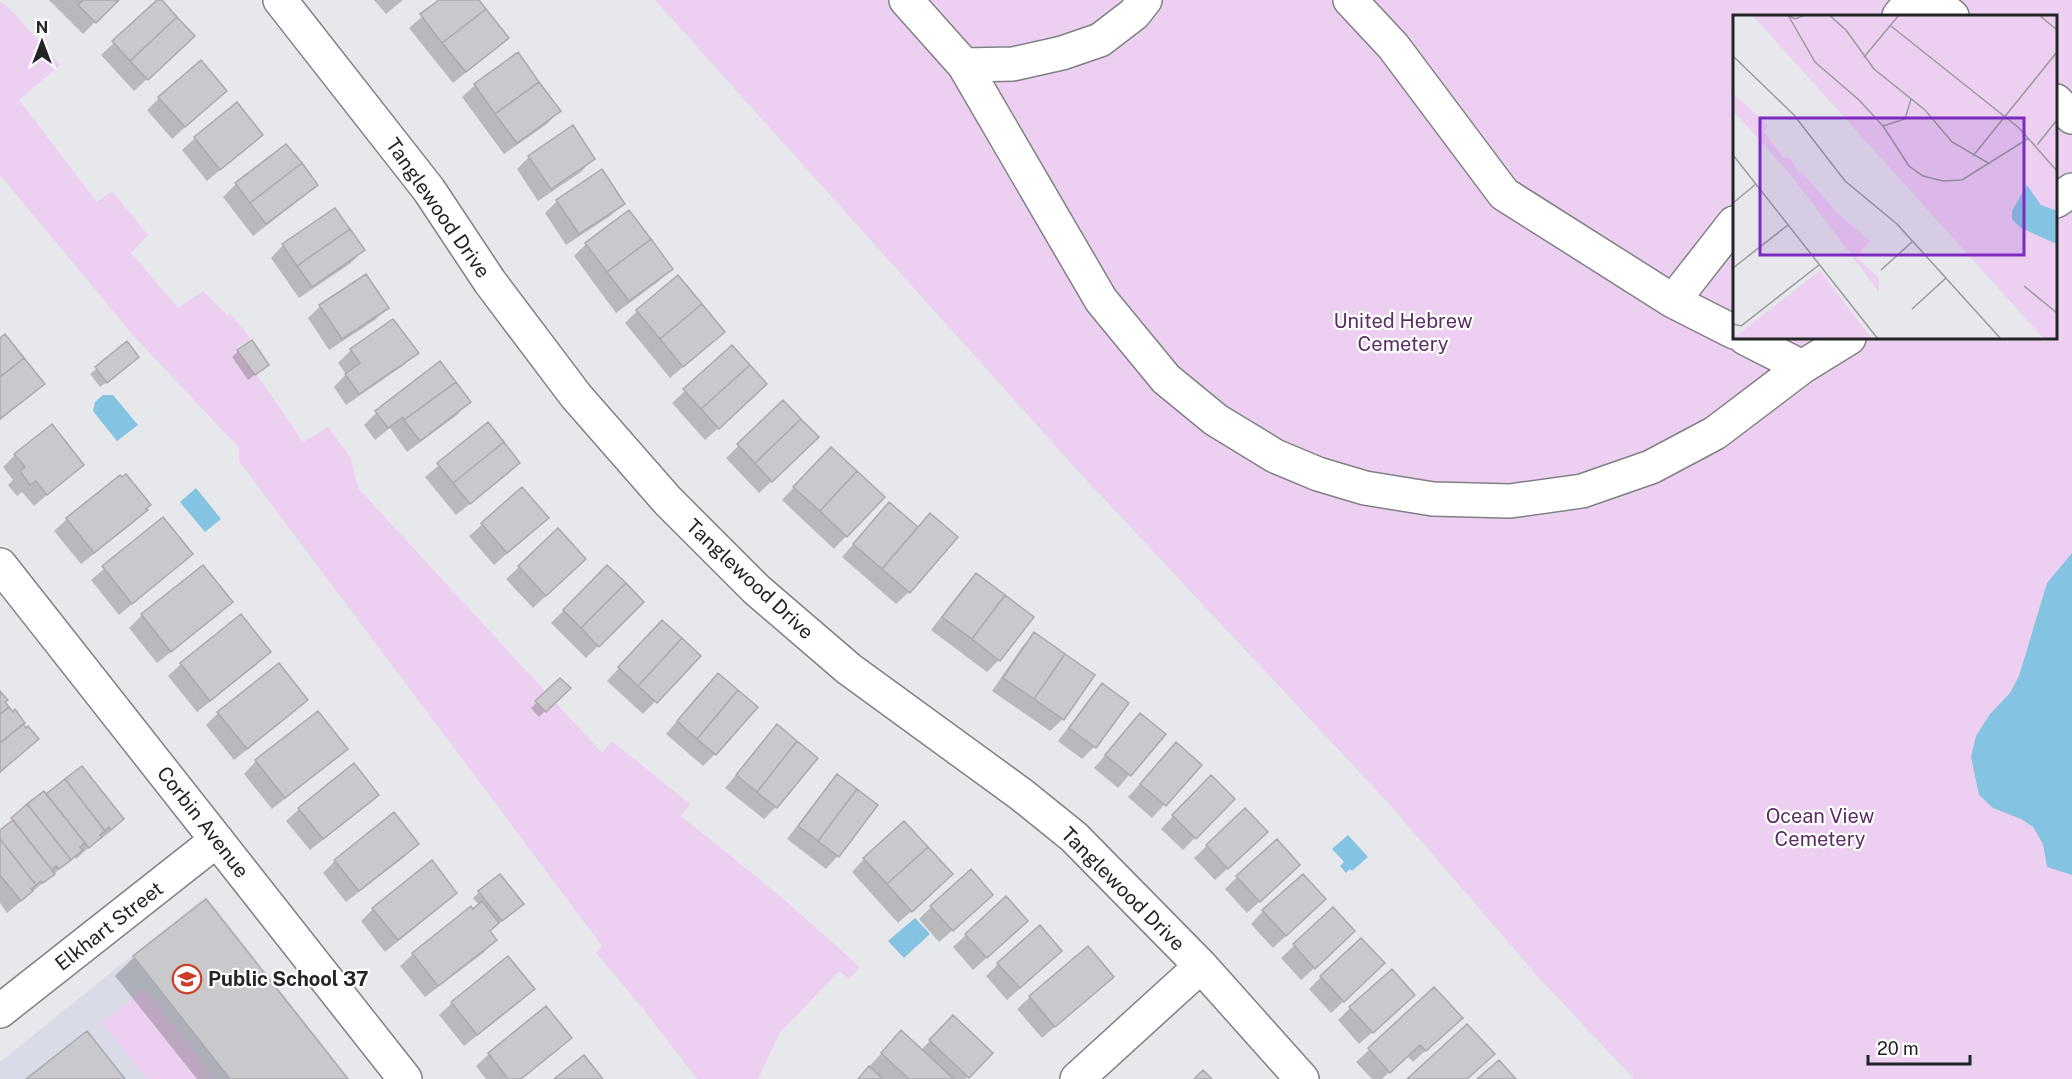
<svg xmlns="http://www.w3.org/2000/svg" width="2072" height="1079" font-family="'Public Sans',sans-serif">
  <rect width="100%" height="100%" fill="#e7e8ec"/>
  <path fill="#d9dce7" d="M206,896L350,1079H0V1062Z"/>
  <path fill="#edd0f1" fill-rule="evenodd" d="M655,0H2072V1079H1634L1539,978L1390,805L1077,470ZM1734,16H2056V338H1734Z
    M0,1L14,13L60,65L19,100L97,202L112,191L148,235L131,253L178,308L203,291L227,315L230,313L251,339L238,347L303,442L328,427L351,458L358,488L602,753L612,741L690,804L681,816L780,896L860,967L849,979L839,971L779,1034L758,1079H697L639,1004L596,953L602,946L239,461V448L131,333L0,175Z
    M144,989L213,1077L210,1079H146L101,1023Z"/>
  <path fill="#84c3e2" d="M103,395H113L138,425L117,441L93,411L95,402Z
    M196,488L221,519L205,532L180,502Z
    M2072,553V875L2047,867L2043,844L2033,827L2021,819L1993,808L1979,795L1971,757L1976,736L1990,714L2010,693L2019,676L2047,583Z
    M1348,835L1368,857L1352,871L1350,869L1346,873L1340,866L1344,862L1332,849Z
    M915,918L930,934L904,958L888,941Z"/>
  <path fill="#0003" d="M49,0H117L83,34Z
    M160,0L181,48L134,91L101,55Z
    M374,0H403L386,14Z
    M441,0H477L507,38L494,50L453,83L409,28Z
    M475,85L559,111L547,124L504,154L462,97Z
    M225,91L172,139L147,110L159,98Z
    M261,135L207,181L182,150L195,138Z
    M286,146L316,185L303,197L253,236L223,197L236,184Z
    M529,157L593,159L581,172L538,201L517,169Z
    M557,201L623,204L610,216L566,245L545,213Z
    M586,244L671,268L659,281L616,313L574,256Z
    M283,245L363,250L351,263L299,298L271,258Z
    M320,306L387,308L375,320L329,350L308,318Z
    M637,311L723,332L670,378L625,323Z
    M393,321L417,353L404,365L346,405L334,387L346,374L338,363L351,350Z
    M0,340L43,384L0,420Z
    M127,344L132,363L100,387L90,374Z
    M732,347L753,397L705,440L672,403Z
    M238,351L261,370L248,380L232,357Z
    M440,363L469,402L457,415L407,452L390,428L375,440L364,425L376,413Z
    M783,402L804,450L759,493L726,458Z
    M487,424L518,463L506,475L456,515L425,477Z
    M15,455L82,465L34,506L22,492L17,496L8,485L13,480L3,467Z
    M819,461L883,497L834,549L782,500Z
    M522,489L534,530L494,565L469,536Z
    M146,510L133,523L81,564L54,531L67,519Z
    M930,515L909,592L896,604L842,557L877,517L917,528Z
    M163,519L191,554L119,615L91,580Z
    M203,567L231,602L218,615L157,663L129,628L142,615Z
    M519,567L572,571L533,608L506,579Z
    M607,567L642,602L586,658L551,623Z
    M976,575L999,660L987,672L931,630L964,587Z
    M241,616L269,652L257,664L197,712L168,676L181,664Z
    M650,634L698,656L643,714L607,681Z
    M1034,634L1063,719L1050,731L992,691L1022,647Z
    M560,680L569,688L539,717L531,708Z
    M1102,685L1095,746L1082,759L1058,741L1090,698Z
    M706,687L715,754L703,766L666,734Z
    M306,700L294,712L234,760L206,725L218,713Z
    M1140,715L1164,734L1118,788L1094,768Z
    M777,727L776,807L764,819L725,788Z
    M1176,744L1200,765L1152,818L1128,797Z
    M346,749L333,761L272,809L244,774L256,761Z
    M837,776L838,856L826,869L787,839L825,789Z
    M1198,789L1233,799L1183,850L1161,829Z
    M44,793L122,819L110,832L98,841L97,840L76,859L74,857L7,913L0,903V831Z
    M377,795L365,807L310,850L286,821L299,809Z
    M1245,810L1254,844L1215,880L1194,858Z
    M417,844L404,857L346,902L323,873L335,861Z
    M864,859L939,886L898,923L852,872Z
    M1237,877H1286L1247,913L1225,889Z
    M479,892L516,910L489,932L495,940L483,953L425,997L400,966L413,954L479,905L473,898Z
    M455,893L443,905L385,952L361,921L373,909Z
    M206,901L347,1079H197L115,976L134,957Z
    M931,907H979L939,942L919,919Z
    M1333,909L1341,944L1301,980L1281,958Z
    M1263,911H1312L1273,948L1251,924Z
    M1014,933L973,970L953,947L966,935Z
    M508,958L533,989L520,1002L464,1046L439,1015L452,1003Z
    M1048,963L1007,1000L986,976L998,964Z
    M1371,976L1331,1013L1309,989L1321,977Z
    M1112,977L1042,1038L1017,1009L1030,997Z
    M1434,989L1448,1030L1413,1062L1407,1056L1382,1079H1372L1356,1062Z
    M1401,1007L1359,1044L1338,1020L1350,1008Z
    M546,1009L570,1038L521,1079H486L476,1066L489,1054Z
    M953,1017L991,1053L966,1079H858L889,1045L921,1050Z"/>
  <path fill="#c9c8cc" stroke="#aba9ad" stroke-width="1.5" d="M83,0H119L96,23L78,5Z
    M157,0H162L177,17L130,61L112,41Z
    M439,0H479L486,9L442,43L420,14Z
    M486,9L509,38L466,72L442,43Z
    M177,17L195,36L148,80L130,61Z
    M518,52L539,82L495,114L474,84Z
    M201,60L227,91L185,127L158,97Z
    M539,82L561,111L517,143L495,114Z
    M237,102L263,135L220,170L194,137Z
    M573,125L595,159L551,189L528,156Z
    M286,144L302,163L250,203L235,183Z
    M302,163L318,185L266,224L250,203Z
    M602,169L625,204L579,234L556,200Z
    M335,208L350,229L297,266L282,244Z
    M629,210L651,239L607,272L585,243Z
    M350,229L365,250L312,287L297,266Z
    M651,239L673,269L629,301L607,272Z
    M366,274L389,308L342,339L319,305Z
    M678,275L702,304L660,339L636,310Z
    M702,304L725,332L683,367L660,339Z
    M393,319L419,353L359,394L345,374L360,363L350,349Z
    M5,334L24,358L0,377V338Z
    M252,340L269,365L255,375L237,350Z
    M127,341L139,357L107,383L95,367Z
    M732,345L750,365L701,409L683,389Z
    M24,358L45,384L0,419V377Z
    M440,361L456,382L404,420L403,417L388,428L375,411Z
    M750,365L767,384L719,429L701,409Z
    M456,382L471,402L420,441L404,420Z
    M783,400L801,419L755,463L737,444Z
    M801,419L819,437L772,482L755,463Z
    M488,422L504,442L453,483L437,463Z
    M52,424L84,465L47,495L36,481L30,485L20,471L25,467L14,454Z
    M504,442L520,463L470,504L453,483Z
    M831,447L857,471L820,511L793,487Z
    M857,471L885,497L847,537L820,511Z
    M126,474L151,505L146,509L148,510L94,553L66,518L120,475L122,477Z
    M522,487L549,518L507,553L481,523Z
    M889,502L918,527L882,569L853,544Z
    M930,513L958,537L910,593L882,569Z
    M163,517L193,554L132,604L102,566Z
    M558,528L586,559L546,596L518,566Z
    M203,565L233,602L171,652L141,614Z
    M607,565L626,583L581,628L563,610Z
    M976,573L1005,595L972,639L942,617Z
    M626,583L644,602L599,647L581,628Z
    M1005,595L1034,617L1000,661L972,639Z
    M241,614L271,652L210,701L180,663Z
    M662,620L682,638L638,686L618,667Z
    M1034,632L1065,654L1034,699L1003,678Z
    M682,638L701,656L657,703L638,686Z
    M1065,654L1095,675L1064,720L1034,699Z
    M279,663L308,700L247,749L217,712Z
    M718,673L738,690L697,739L677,721Z
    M560,678L571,688L546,712L535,701Z
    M1102,683L1129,703L1096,748L1069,728Z
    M738,690L758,707L716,755L697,739Z
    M0,691L8,700L5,702L9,707L0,714Z
    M9,707L13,712L15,709L25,723L0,743V714Z
    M318,711L348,749L285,798L255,760Z
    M1140,713L1166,734L1131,776L1105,755Z
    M23,724L26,728L28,726L39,739L0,772V743Z
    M777,724L797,741L757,792L736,775Z
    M797,741L818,758L777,808L757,792Z
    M1176,742L1202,765L1166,806L1140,784Z
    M354,763L379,795L323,839L298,808Z
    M82,766L124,819L111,830L109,827L105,831L65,779Z
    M837,774L857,789L818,841L798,826Z
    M1211,775L1235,799L1196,839L1172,815Z
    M65,779L105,831L100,835L102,837L89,848L46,794Z
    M857,789L878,805L839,857L818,841Z
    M44,791L85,843L80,847L83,850L71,860L27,804Z
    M27,804L71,860L59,869L56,866L52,870L11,818Z
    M1245,808L1268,832L1228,869L1206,845Z
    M394,812L419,844L359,891L334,860Z
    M13,820L55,874L43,883L41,881L36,885L0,839V830Z
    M904,821L928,847L887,884L863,858Z
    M0,839L36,885L31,889L33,891L21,901L0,875Z
    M1277,839L1300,865L1260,902L1236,876Z
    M928,847L953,874L912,912L887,884Z
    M432,860L457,893L398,940L372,908Z
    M971,869L993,895L953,931L930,906Z
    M500,874L524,904L502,921L478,891Z
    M1303,874L1326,899L1286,936L1262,910Z
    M1006,896L1028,921L987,958L965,934Z
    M206,899L348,1079H230L133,956Z
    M482,901L499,923L490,931L497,940L438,986L412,953L471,906L473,909Z
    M1333,907L1355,931L1315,969L1293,944Z
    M1040,925L1062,951L1020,988L997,963Z
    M1361,938L1385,963L1344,1002L1320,976Z
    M1088,946L1114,977L1055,1027L1029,996Z
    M508,956L535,989L477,1035L451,1002Z
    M1392,969L1415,995L1373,1033L1349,1007Z
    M1434,987L1463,1018L1426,1051L1420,1045L1390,1073L1368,1048Z
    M546,1006L572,1038L521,1079H508L488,1053Z
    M953,1015L993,1053L969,1078L929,1040Z
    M1467,1024L1495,1054L1467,1079H1407Z
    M901,1030L954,1079H909L881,1053Z
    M87,1031L125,1079H26Z
    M584,1055L603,1079H554Z
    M1499,1060L1516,1079H1477Z
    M869,1066L883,1079H858Z
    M1203,1070L1212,1079H1194Z"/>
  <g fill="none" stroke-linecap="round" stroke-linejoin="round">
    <g stroke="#7f8084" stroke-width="36">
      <path id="minor" d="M280,0L429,190L490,282L576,396L668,501L757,590L849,669L1022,795L1074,837L1201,966L1302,1079
        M906,0L964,65L1101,300L1166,379L1216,420L1275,456L1318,474L1365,488L1433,499L1510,501L1582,491L1651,467L1715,433L1802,367L1849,338
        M1350,0L1393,46L1504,194L1673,301L1734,332
        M1931,0L1952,16
        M1899,16L1912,0
        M964,65L1013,64L1062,53L1100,40L1134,14L1145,0
        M2056,101L2072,117
        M2056,201L2072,190
        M1673,301L1734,223
        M1745,338L1802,367
        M0,565L405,1079
        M0,1011L217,840
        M1077,1079L1201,966"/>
    </g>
    <use href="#minor" stroke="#fff" stroke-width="33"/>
  </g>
  <defs>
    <g id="school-ring" transform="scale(1.5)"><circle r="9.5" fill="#fff" stroke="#ca3e2c" stroke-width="1.5"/><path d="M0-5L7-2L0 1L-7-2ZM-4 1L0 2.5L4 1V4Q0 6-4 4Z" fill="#ca3e2c"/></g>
  </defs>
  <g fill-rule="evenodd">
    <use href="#school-ring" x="187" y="979"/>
  </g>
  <g text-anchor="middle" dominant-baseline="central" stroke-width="4.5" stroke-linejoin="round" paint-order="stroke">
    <g font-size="20" fill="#232425" stroke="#fff">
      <text transform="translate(438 208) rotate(55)">Tanglewood Drive</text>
      <text transform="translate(750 579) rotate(43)">Tanglewood Drive</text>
      <text transform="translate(203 822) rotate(52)">Corbin Avenue</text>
      <text transform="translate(1123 889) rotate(45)">Tanglewood Drive</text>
      <text transform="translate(109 926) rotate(-38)">Elkhart Street</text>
    </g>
    <g font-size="20" fill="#5c2c65" stroke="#fff">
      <text x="1403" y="321">United Hebrew<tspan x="1403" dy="23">Cemetery</tspan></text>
      <text x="1820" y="816">Ocean View<tspan x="1820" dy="23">Cemetery</tspan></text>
    </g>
    <g font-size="20" font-weight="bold" fill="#232425" stroke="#fff" text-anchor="start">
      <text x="208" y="979">Public School 37</text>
    </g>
  </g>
  <g transform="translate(1733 15)">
    <rect width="324" height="324" fill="#e7e8ec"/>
    <path d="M19,0H324V324H311ZM0,78L35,111L30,116L50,142L57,143L66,159L69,157L104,198L137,226L123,242L146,263V277L58,160L0,96ZM87,255L139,324H0V317L3,321Z" fill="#edd0f1"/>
    <path d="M294,170L308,190L324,196V229L288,213L279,204V196Z" fill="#84c3e2"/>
    <path fill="none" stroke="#999a9c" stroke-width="1.5" d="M55,0L82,47L126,85L150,111L176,151L190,161L210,166L229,165L296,123M55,0L62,4L72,0M96,0L113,15L141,54L192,95L219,127L257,149M306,0L324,15M158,11L286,113L324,156M0,41L61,100L112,166L164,209L268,324M131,42L166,0M150,111L172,104L178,84M304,130L324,105M0,140L145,324M240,141L324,37M0,188L23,169M0,253L55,210M148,255L180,226M291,271L324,298M179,294L213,263M0,309L8,311L86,250"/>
    <path fill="#7b2cbf" fill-opacity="0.15" stroke="#7b2cbf" stroke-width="3" d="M27,103H291V240H27Z"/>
    <rect width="324" height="324" fill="none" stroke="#232425" stroke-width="3"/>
  </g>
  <g transform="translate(42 42)" stroke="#ffffff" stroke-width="4.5" paint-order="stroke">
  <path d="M0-4.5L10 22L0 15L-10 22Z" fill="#232425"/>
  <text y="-9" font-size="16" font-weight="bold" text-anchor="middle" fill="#232425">N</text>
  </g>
  <path d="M1868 1055v9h102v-9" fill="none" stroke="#232425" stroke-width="3"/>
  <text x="1877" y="1055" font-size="18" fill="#232425" stroke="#ffffff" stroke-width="4.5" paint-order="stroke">20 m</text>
</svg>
